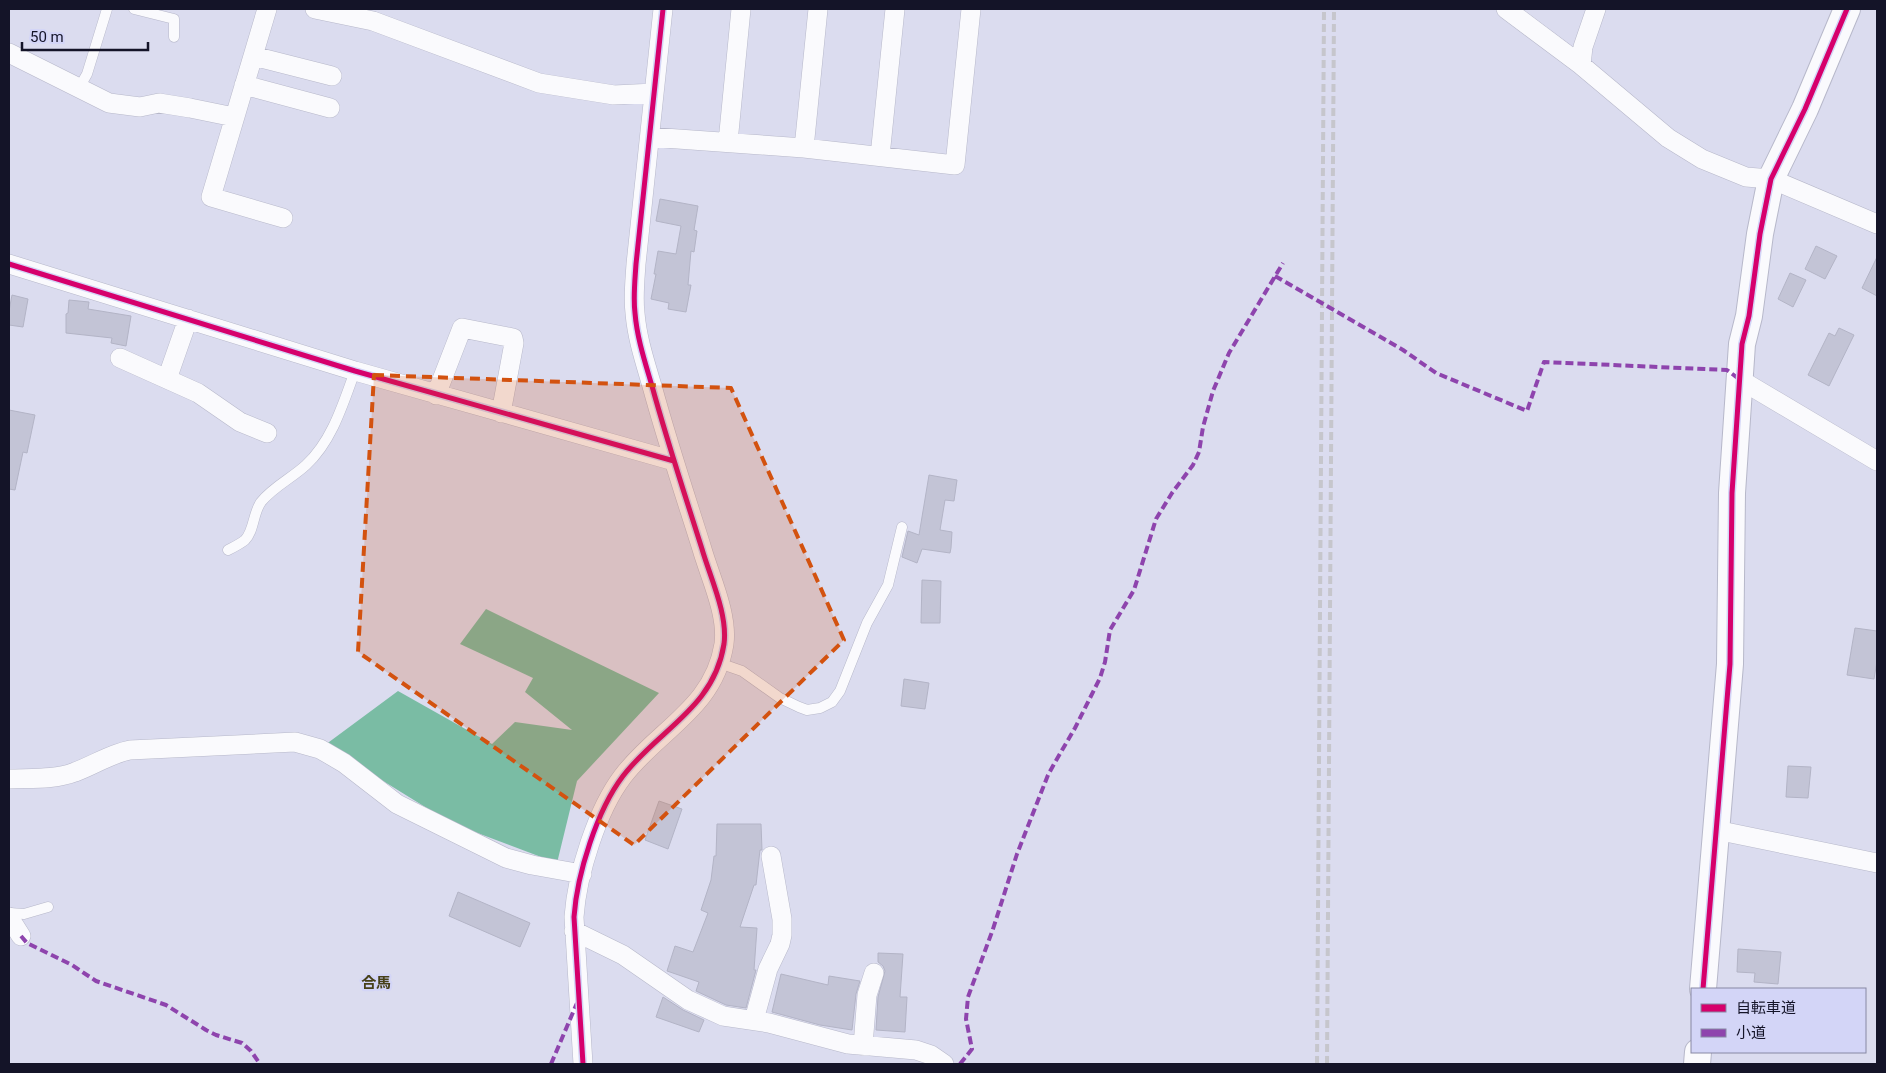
<svg xmlns="http://www.w3.org/2000/svg" width="1886" height="1073" font-family="Roboto,'Noto Sans JP',sans-serif">
  <rect width="100%" height="100%" fill="#dbdcef"/>
  <path fill="#7abca4" d="M486,609L659,693L577,781L557,863L451,823L325,745L398,691L492,744L515,722L572,730L525,692L533,678L460,644Z"/>
  <path fill="#c3c4d6" stroke="#b3b4c6" d="M660,199L698,206L694,230L697,231L694,252L691,251L688,285H691L686,312L668,309L669,303L651,299L656,274H654L658,251L676,254L681,226L656,221Z
    M1816,246L1837,256L1825,279L1805,269Z
    M1877,257V296L1862,288Z
    M1790,273L1806,280L1793,307L1778,299Z
    M12,295L28,299L23,327L9,325V311Z
    M69,300L89,302L88,309L131,316L126,346L111,343L112,338L66,333V314L68,313Z
    M1839,328L1854,335L1829,386L1808,375L1829,333L1835,336Z
    M9,410L35,415L27,453L23,452L15,490L9,489Z
    M929,475L957,480L954,501L945,500L940,530L952,532L951,548L950,553L922,549L917,563L902,557L908,531L919,535Z
    M922,580L941,581L940,623H921Z
    M1855,628L1877,631V661L1874,679L1847,675Z
    M904,679L929,683L925,709L901,706Z
    M1788,766L1811,767L1808,798L1786,797Z
    M659,801L682,809L668,849L645,840Z
    M717,824H761L762,850H760L756,885H754L740,927L757,928L754,970H756L746,1008L726,1005L696,991L699,982L667,971L675,946L693,952L708,913L701,910L711,880L714,856H716Z
    M458,892L530,923L520,947L449,916Z
    M1738,949L1781,952L1778,984L1754,982L1755,973L1737,972Z
    M878,953L903,954L900,997H907L905,1032L876,1030L878,997L885,971L883,966L878,962Z
    M781,974L828,985L829,976L860,981L856,994L852,1030L820,1025L772,1012Z
    M663,997L683,1010L704,1020L699,1032L656,1017Z"/>
  <g fill="none" stroke-linecap="round" stroke-linejoin="round">
    <g stroke="#b7b8ca" stroke-width="11">
      <path id="lane" d="M134,9L174,19V37
        M79,88L87,74L107,9
        M228,550C234,547 240,544 245,540C254,531 253,513 261,502C273,487 292,478 306,465C332,441 343,404 355,371
        M719,663L742,671L780,698L799,707L807,710L820,708L832,702L840,691L867,623L888,585L902,527
        M9,913L24,914L48,907"/>
    </g>
    <g stroke="#b7b8ca" stroke-width="20">
      <path id="street" d="M267,9L211,197L283,218
        M315,9L373,21L539,83L614,95L654,93
        M1506,9L1581,65L1668,138L1702,159L1746,177L1771,179L1877,224
        M9,53L109,103L140,107L159,103L190,108L234,117
        M253,56L332,76
        M1581,65L1583,47L1596,9
        M244,85L330,108
        M650,137L804,148L955,165L971,9
        M728,142L741,9
        M804,148L818,9
        M880,156L895,9
        M9,264L355,371L674,461
        M120,358L198,393L240,422L267,433
        M167,379L188,319
        M1739,379L1877,461
        M436,395L462,328L513,338L514,343L501,413
        M9,779C30,778 55,780 75,772C94,765 110,754 130,750L295,742L320,749L344,763L397,804L506,858L532,865L582,874
        M1716,830L1877,863
        M9,917L21,936
        M574,931L623,955L688,1000L723,1016L769,1023L848,1044L916,1050L931,1055L944,1064
        M754,1020L768,969L780,944L782,935V919L771,856
        M863,1046L867,995L874,973
        M583,1064L574,917C577,874 597,810 623,776C659,729 714,708 724,644C728,614 710,577 702,549C685,495 667,441 652,386C645,362 637,338 635,313C633,297 635,280 636,264L663,9"/>
    </g>
    <g stroke="#b7b8ca" stroke-width="28">
      <path id="secondary" d="M1703,989L1730,664L1732,493L1742,344L1749,316L1760,234L1771,179L1805,109L1847,9
        M1697,1064L1698,1052"/>
    </g>
    <use href="#lane" stroke="#fafafd" stroke-width="10"/>
    <use href="#street" stroke="#fafafd" stroke-width="19"/>
    <use href="#secondary" stroke="#fafafd" stroke-width="26"/>
    <path stroke="#c6c6cc" stroke-width="4" stroke-dasharray="8 4" stroke-linecap="butt" d="M1317,1064L1324,9
      M1327,1064L1334,9"/>
    <path stroke="#8e44ad" stroke-width="4" stroke-dasharray="8 4" stroke-linecap="butt" d="M1275,276L1403,350L1436,373L1527,411L1544,362L1727,370L1739,379
      M21,936L27,943L72,965L96,981L166,1005L206,1030L216,1035L242,1043L251,1051L260,1064
      M551,1064L577,1003
      M960,1064L972,1049L966,1019L968,997L993,929L1017,854L1048,775L1054,764L1075,728L1100,678L1105,662L1110,630L1134,590L1156,519L1172,493L1193,465L1199,452L1203,427L1213,391L1229,353L1283,263"/>
    <g stroke="#d3d5f7" stroke-width="8">
      <path id="cycleway" d="M9,264L355,371L674,461
        M1703,989L1730,664L1732,493L1742,344L1749,316L1760,234L1771,179L1805,109L1847,9
        M583,1064L574,917C577,874 597,810 623,776C659,729 714,708 724,644C728,614 710,577 702,549C685,495 667,441 652,386C645,362 637,338 635,313C633,297 635,280 636,264L663,9"/>
    </g>
    <use href="#cycleway" stroke="#d6006c" stroke-width="5"/>
  </g>
  <path fill="#d3520f" fill-opacity="0.2" stroke="#d3520f" stroke-width="4" stroke-dasharray="10 6" stroke-linejoin="round" d="M374,375L731,388L844,640L634,845L358,652Z"/>
  <g text-anchor="middle" dominant-baseline="central" stroke-width="4.5" stroke-linejoin="round" paint-order="stroke">
    <g font-size="15" font-weight="bold" fill="#474118" stroke="#d3d5f7">
      <text x="376" y="983">合馬</text>
    </g>
  </g>
  <rect width="1886" height="1073" fill="none" stroke="#141428" stroke-width="20"/>
  <rect x="1691" y="988" width="175" height="65" fill="#d3d5f7" stroke="#8788a4"/>
  <rect x="1701" y="1004" width="25" height="8" fill="#d6006c" stroke="#8788a4"/>
  <text x="1736" y="1013" font-size="15" fill="#141428">自転車道</text>
  <rect x="1701" y="1029" width="25" height="8" fill="#8e44ad" stroke="#8788a4"/>
  <text x="1736" y="1038" font-size="15" fill="#141428">小道</text>
  <path d="M22 42v8h126v-8" fill="none" stroke="#141428" stroke-width="2.5"/>
  <text x="30" y="42" font-size="15" fill="#141428" stroke="#d3d5f7" stroke-width="4" paint-order="stroke">50 m</text>
</svg>
